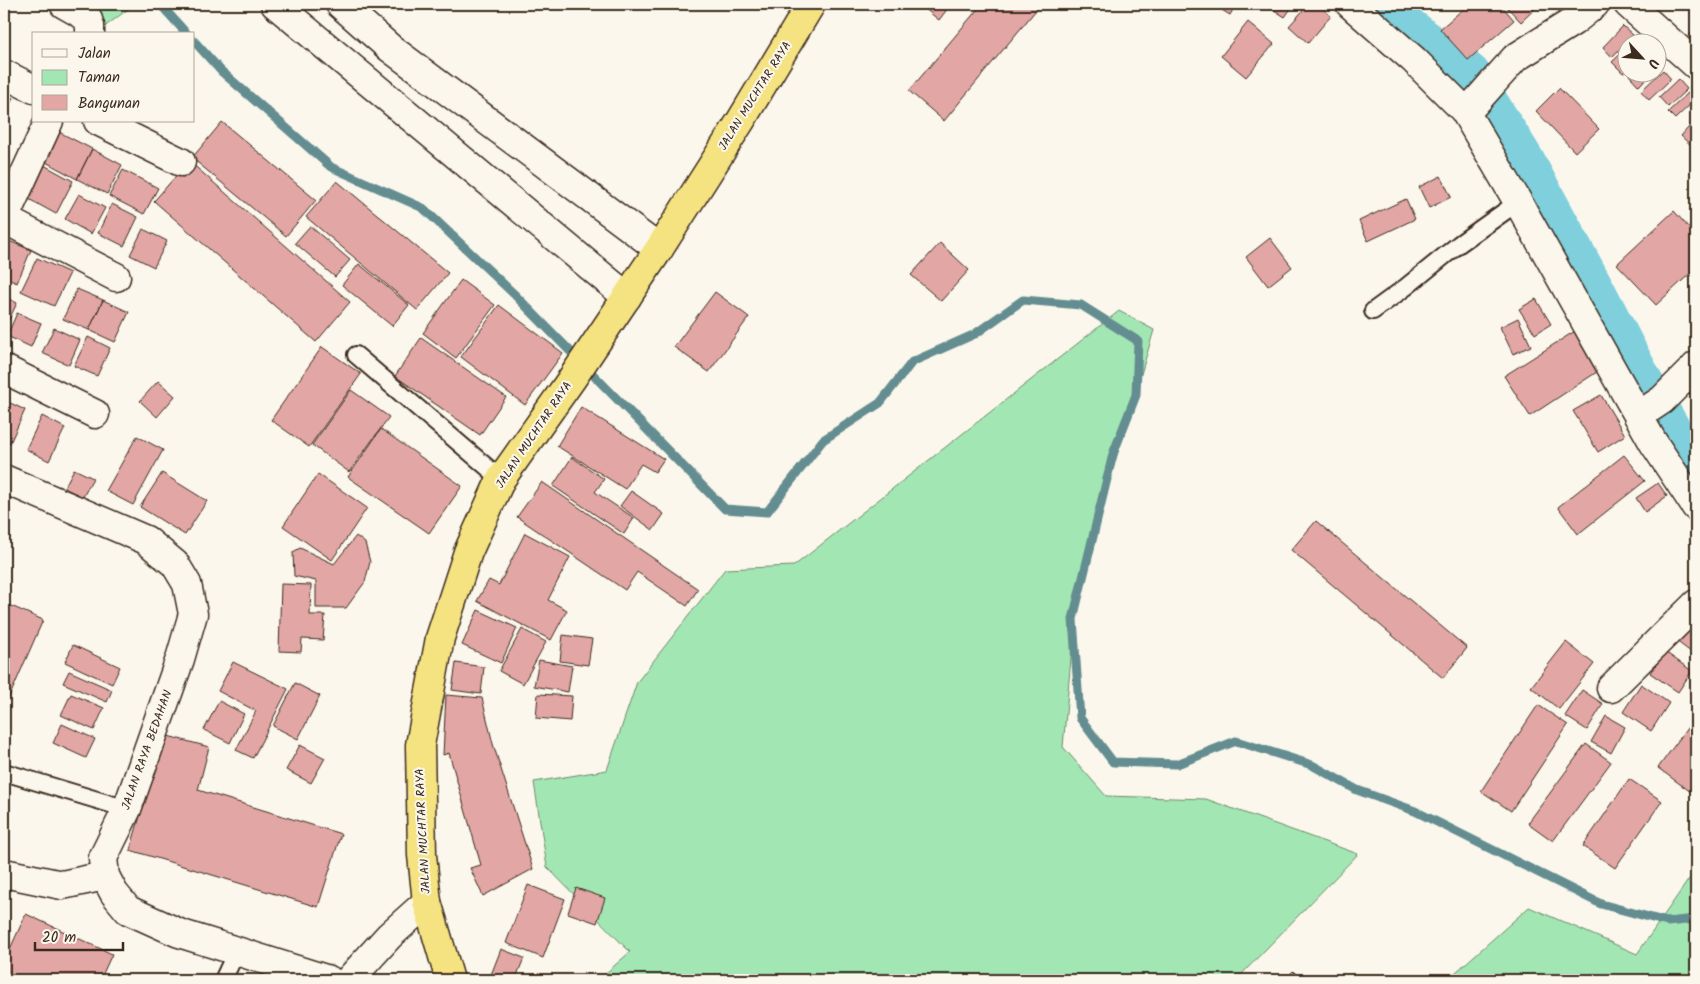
<svg xmlns="http://www.w3.org/2000/svg" width="1700" height="984" font-family="Kalam,sans-serif">
  <rect width="100%" height="100%" fill="#fbf7ec"/>
  <filter id="ink" filterUnits="userSpaceOnUse"><feTurbulence type="fractalNoise" baseFrequency=".02" numOctaves="2"/><feDisplacementMap in="SourceGraphic" scale="10" xChannelSelector="R" yChannelSelector="G"/><feConvolveMatrix kernelMatrix="1 2 1 2 8 2 1 2 1" color-interpolation-filters="sRGB"/></filter>
  <g filter="url(#ink)">
    <path fill="#a2e7b3" stroke="#6e8868" d="M57,4H135L103,28Z
      M1119,311L1154,330L1077,591L1063,747L1106,796L1206,799L1358,854L1236,980H598L630,952L547,867L534,782L607,770L637,682L725,569L794,566Z
      M1696,869V980H1447L1529,907L1637,954Z"/>
    <g fill="none" stroke-linecap="round" stroke-linejoin="round">
      <path stroke="#648d90" stroke-width="9" d="M160,4L187,34
        M194,41L221,71L331,167L423,208L515,295L725,509L767,512L823,440L880,403L912,362L975,334L1023,300L1081,305L1138,341L1136,395L1113,454L1073,619L1080,718L1113,762L1177,764L1236,741L1312,765L1357,790L1415,811L1601,904L1667,922L1696,919"/>
      <path stroke="#80cfdc" stroke-width="52" d="M1368,4L1466,78L1518,161L1589,291L1640,389L1696,483"/>
    </g>
    <path fill="#e2a7a5" stroke="#3b2a1e" d="M919,4H951L939,20Z
      M982,4H1041L944,121L909,91Z
      M1212,4H1236L1230,15Z
      M1265,4H1294L1285,17Z
      M1309,4H1318L1331,16L1308,43L1289,26Z
      M1469,4H1500L1514,20L1468,60L1440,29Z
      M1504,4H1540L1521,22Z
      M1248,22L1274,44L1246,77L1221,56Z
      M1623,26L1633,35L1612,57L1603,47Z
      M1696,27V47L1687,39Z
      M1628,47V69L1623,73L1612,62Z
      M1663,70L1671,79L1649,100L1641,91Z
      M1631,72H1652L1639,86L1629,75Z
      M1678,79L1687,89L1668,107L1659,97Z
      M1559,88L1599,129L1575,152L1536,111Z
      M1688,93L1695,100L1675,119L1668,112Z
      M4,94L13,98L4,117Z
      M1696,119V143L1693,147L1681,136Z
      M222,122L316,200L286,236L192,158Z
      M59,132L92,149L77,179L44,161Z
      M92,149L122,165L107,194L77,179Z
      M189,161L350,302L316,342L154,201Z
      M42,164L73,181L56,214L25,197Z
      M123,170L158,188L144,214L109,196Z
      M1441,176L1451,197L1429,208L1419,187Z
      M337,181L448,273L417,310L306,217Z
      M79,194L105,208L91,234L65,219Z
      M1406,199L1415,219L1368,241L1359,221Z
      M112,204L138,217L124,246L98,233Z
      M1674,211L1696,236V268L1656,305L1617,264Z
      M310,226L350,260L335,277L295,243Z
      M143,229L167,241L154,267L130,255Z
      M1270,238L1292,267L1268,286L1246,257Z
      M4,239L31,250L17,283L4,277Z
      M940,243L969,270L941,301L911,275Z
      M37,258L70,273L54,306L21,291Z
      M359,264L409,305L392,326L342,285Z
      M461,280L495,305L456,358L423,333Z
      M77,289L103,300L89,330L63,319Z
      M715,292L749,317L709,372L674,347Z
      M4,296L17,303L4,330Z
      M1536,299L1551,324L1535,334L1519,309Z
      M103,300L129,312L115,342L89,330Z
      M499,305L563,353L525,405L461,357Z
      M17,313L41,323L31,347L7,336Z
      M1518,318L1531,346L1513,354L1500,327Z
      M54,328L80,340L69,365L42,353Z
      M1575,331L1600,370L1530,416L1504,376Z
      M88,337L110,348L97,376L74,366Z
      M421,338L506,397L480,435L395,376Z
      M322,347L361,374L309,447L271,420Z
      M158,381L175,396L157,417L140,401Z
      M351,390L389,417L349,472L312,445Z
      M1601,395L1625,435L1598,452L1573,411Z
      M4,400L25,410L10,443L4,440Z
      M581,407L664,459L655,472L641,464L625,489L557,446Z
      M42,416L65,428L49,461L26,449Z
      M381,429L462,486L429,533L348,477Z
      M137,436L163,450L133,505L106,491Z
      M1624,455L1645,481L1578,534L1558,507Z
      M572,457L604,479L595,492L634,518L624,534L553,486Z
      M74,469L93,478L83,497L64,488Z
      M162,473L207,501L185,535L140,507Z
      M318,474L367,508L332,560L283,526Z
      M542,482L698,589L687,606L637,572L625,590L517,517Z
      M1658,483L1667,496L1645,512L1636,498Z
      M631,491L664,514L653,530L620,506Z
      M1316,521L1467,648L1443,678L1291,550Z
      M525,533L570,557L548,600L567,610L551,640L477,601L489,580L499,585Z
      M356,536L365,543L370,562L365,582L346,608H316V581L294,576L293,552L300,548L334,564Z
      M281,584L311,585L310,615H325L323,640L302,639L301,652L279,651Z
      M9,605L43,620L5,707L4,618Z
      M478,610L517,628L501,663L462,645Z
      M1696,613V656L1675,640Z
      M522,629L546,642L523,684L499,671Z
      M563,635L592,639L588,665L560,661Z
      M1566,642L1594,664L1559,709L1531,687Z
      M73,645L120,667L112,684L65,662Z
      M1665,652L1692,671L1678,692L1650,673Z
      M539,660L572,666L568,692L534,686Z
      M233,662L288,689L253,758L236,750L256,711L218,691Z
      M456,663L484,667L481,694L452,690Z
      M69,671L112,690L107,702L63,683Z
      M295,683L320,696L298,739L273,726Z
      M1641,684L1669,703L1651,731L1623,712Z
      M1582,690L1603,704L1587,730L1565,716Z
      M71,694L104,708L94,730L61,715Z
      M538,694L572,696L570,721L536,718Z
      M446,695L482,698L493,744L533,869L483,896L470,868L481,865L449,753L443,755Z
      M219,701L244,714L230,743L204,730Z
      M1538,705L1568,725L1511,811L1481,791Z
      M1606,716L1625,727L1611,753L1591,742Z
      M1696,716V785L1691,792L1658,768Z
      M62,724L95,739L86,758L53,743Z
      M164,735L209,747L198,790L341,834L318,907L130,850Z
      M1586,744L1611,762L1553,841L1528,823Z
      M300,745L325,758L311,783L286,770Z
      M1629,779L1662,801L1615,868L1583,846Z
      M528,885L565,899L543,958L506,943Z
      M576,888L605,898L597,923L568,913Z
      M26,914L112,954L100,980H4V962Z
      M501,949L524,958L515,980H489Z
      M1293,971L1302,980H1284Z"/>
    <g fill="none" stroke-linecap="round" stroke-linejoin="round">
      <g stroke="#3b2a1e" stroke-width="20">
        <path id="lane" d="M1373,311L1406,287L1459,244L1518,202
          M356,355L501,479
          M4,772L127,809
          M223,980L237,950"/>
      </g>
      <g stroke="#3b2a1e" stroke-width="31">
        <path id="street" d="M64,4L87,17L90,26V34
          M275,4L627,297
          M340,4L390,48L659,249
          M1350,4L1414,60L1464,110L1518,202L1653,442L1696,507
          M1628,4L1696,65
          M4,74L34,89
          M1464,110L1474,104L1515,58L1574,21L1595,4
          M98,121L181,162
          M4,219L116,277
          M4,219L49,121
          M4,369L95,414
          M1638,416L1662,400L1696,366
          M1611,688L1696,604
          M4,873L62,885L105,876"/>
      </g>
      <g stroke="#3b2a1e" stroke-width="31">
        <path id="secondary" d="M4,479L146,540L175,564L187,584L193,614L180,659L127,809L103,858L105,876L114,893L128,910L179,933L329,980
          M349,980L389,936L427,902"/>
      </g>
      <g stroke="#3b2a1e" stroke-width="31">
        <path id="highway" d="M450,980L427,902L422,855L420,745L440,638L468,552L501,479L571,380L659,249L740,122L811,4"/>
      </g>
      <use href="#lane" stroke="#fbf7ec" stroke-width="16"/>
      <use href="#street" stroke="#fbf7ec" stroke-width="28"/>
      <use href="#secondary" stroke="#fbf7ec" stroke-width="28"/>
      <use href="#highway" stroke="#f5e382" stroke-width="28"/>
    </g>
  </g>
  <g text-anchor="middle" dominant-baseline="central" stroke-width="4" stroke-linejoin="round" paint-order="stroke">
    <g font-size="12" fill="#3b2a1e" stroke="#fbf7ec">
      <text transform="translate(755 96) rotate(-58)">JALAN MUCHTAR RAYA</text>
      <text transform="translate(534 435) rotate(-56)">JALAN MUCHTAR RAYA</text>
      <text transform="translate(147 750) rotate(-70)">JALAN RAYA BEDAHAN</text>
      <text transform="translate(423 831) rotate(-93)">JALAN MUCHTAR RAYA</text>
    </g>
  </g>
  <rect width="1700" height="984" fill="none" stroke="#fbf7ec" stroke-width="20"/>
  <rect x="10" y="10" width="1680" height="964" fill="none" stroke="#3b2a1e" stroke-width="2" filter="url(#ink)"/>
  <rect x="32" y="32" width="162" height="90" fill="#fbf7ec" stroke="#aea59a"/>
  <rect x="42" y="49" width="25" height="8" fill="#fbf7ec" stroke="#aea59a"/>
  <text x="78" y="58" font-size="15" fill="#3b2a1e">Jalan</text>
  <rect x="42" y="70" width="25" height="15" fill="#a2e7b3" stroke="#aea59a"/>
  <text x="78" y="82" font-size="15" fill="#3b2a1e">Taman</text>
  <rect x="42" y="95" width="25" height="15" fill="#e2a7a5" stroke="#aea59a"/>
  <text x="78" y="108" font-size="15" fill="#3b2a1e">Bangunan</text>
  <g transform="translate(1642 58) rotate(116)"><circle r="24" fill="#fbf7ec" stroke="#aea59a"/>
  <path d="M0-4L9 19L0 12L-9 19Z" fill="#3b2a1e"/>
  <text y="-8" font-size="14" font-weight="bold" text-anchor="middle" fill="#3b2a1e">U</text>
  </g>
  <path d="M35 942v8h88v-8" fill="none" stroke="#3b2a1e" stroke-width="2.5"/>
  <text x="42" y="942" font-size="15" fill="#3b2a1e" stroke="#fbf7ec" stroke-width="4" paint-order="stroke">20 m</text>
</svg>
